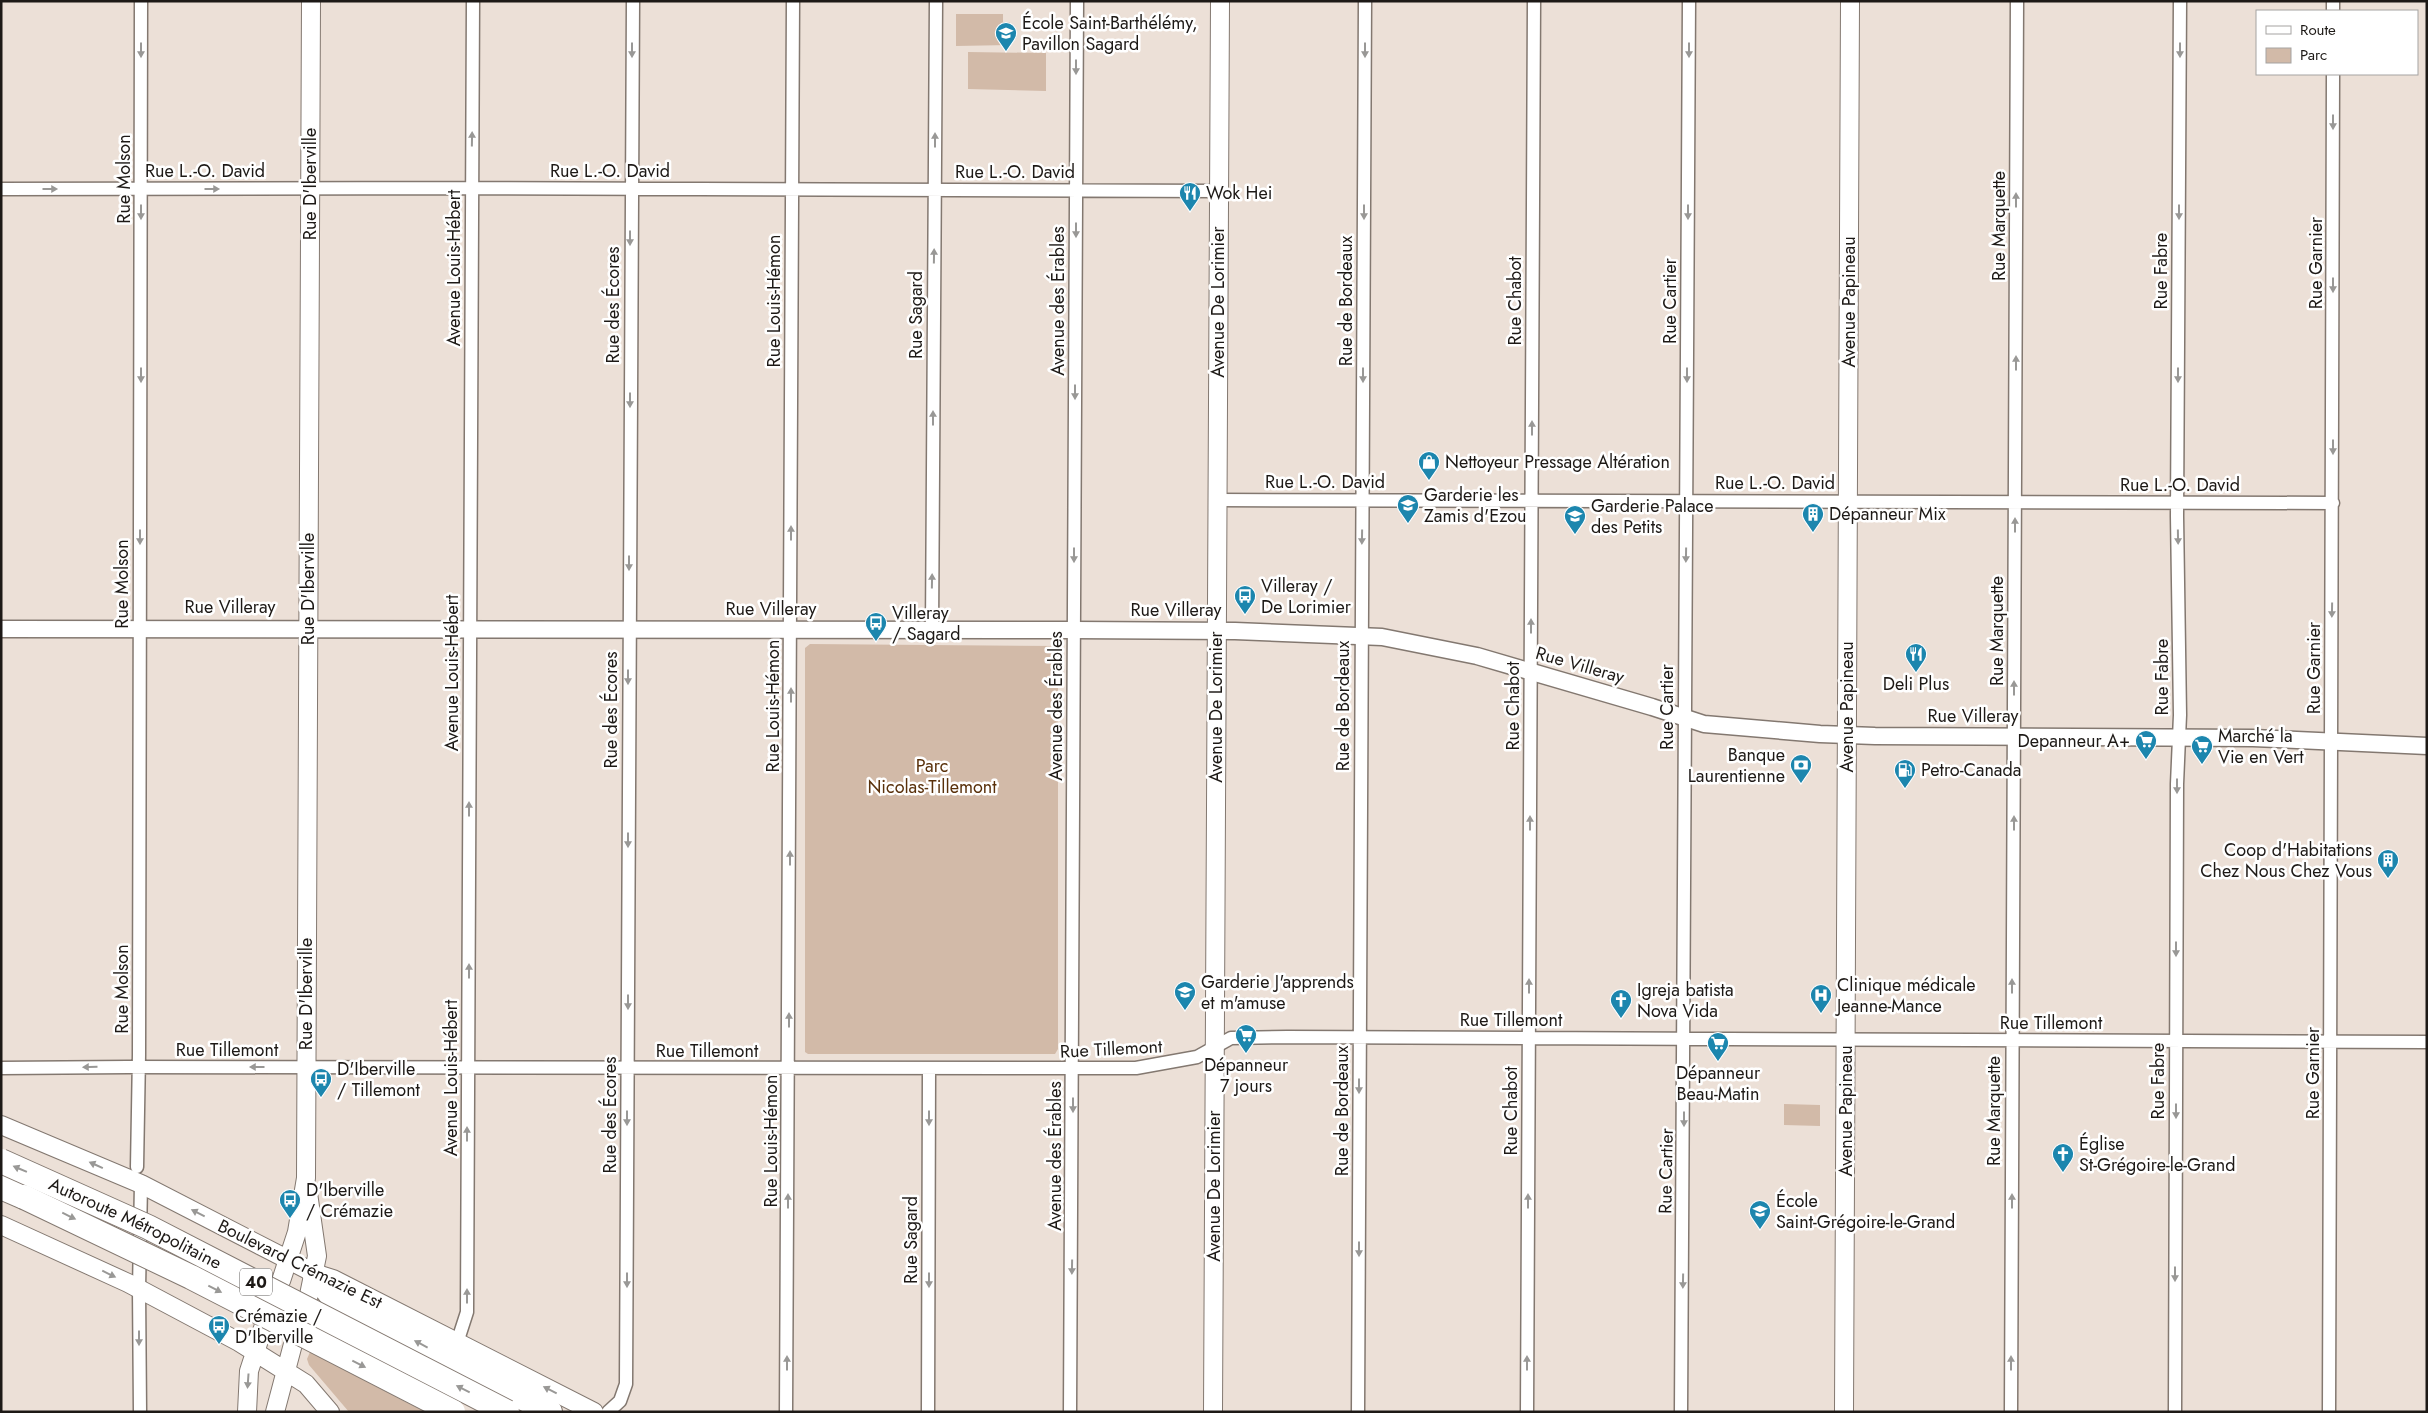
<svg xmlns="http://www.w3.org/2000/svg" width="2428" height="1413" font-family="Jost,sans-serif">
  <rect width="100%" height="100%" fill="#ece0d7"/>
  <path fill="#d2baa8" d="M956,14H1003V22H1010V45L956,46Z
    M968,52L1046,53V91L968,89Z
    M810,644L1058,646V1049L1055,1054H808L805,1052V648Z
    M1784,1104L1820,1105V1126L1784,1125Z
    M310,1352L425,1412H349L309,1365L307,1359Z"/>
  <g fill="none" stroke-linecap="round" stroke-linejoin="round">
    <g stroke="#837870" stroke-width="15">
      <path id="minor" d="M2333,1V11
        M1,189L472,188L1218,191
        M1217,500L2333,503
        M932,630L936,1
        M1,1068L128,1067L1136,1068L1197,1057L1231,1038L1287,1037L2427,1042
        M137,1167L139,1055L141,1
        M457,1343L467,1312L473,1
        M140,1412L139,1289L141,1184
        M608,1412L620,1401L626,1384L633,1
        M786,1412L793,1
        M928,1412L929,1069
        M1070,1412L1077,1
        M1358,1412L1365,1
        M1527,1412L1534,1
        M1681,1412L1689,1
        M2011,1412L2017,1
        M2175,1412L2177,784L2180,715L2177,516L2180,1
        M2329,1412L2333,74"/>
    </g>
    <g stroke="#837870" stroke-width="19">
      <path id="tertiary" d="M1,629L1074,630L1235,631L1382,637L1477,656L1652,707L1704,724L1820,734L1875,736L2253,738L2427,746"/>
    </g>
    <g stroke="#837870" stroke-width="20">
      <path id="secondary" d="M1,1125L141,1184L314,1273L333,1279L594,1412
        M308,1193L317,1256L309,1295
        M1,1225L128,1283L239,1342L306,1384L330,1412
        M281,1281L297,1232L306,1178L311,1
        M247,1412L249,1371L263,1328
        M275,1412L293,1344
        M1213,1412L1220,1
        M1844,1412L1850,1"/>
    </g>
    <g stroke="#837870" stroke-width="26">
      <path id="motorway" d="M1,1187L24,1197
        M314,1273L334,1299L550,1412"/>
    </g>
    <use href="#minor" stroke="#fff" stroke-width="12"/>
    <use href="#tertiary" stroke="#fff" stroke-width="16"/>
    <use href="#secondary" stroke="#fff" stroke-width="18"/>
    <use href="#motorway" stroke="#fff" stroke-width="24"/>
    <g stroke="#837870" stroke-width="26" stroke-linecap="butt">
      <g id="motorway-bridge">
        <path id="s1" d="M1,1161L148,1227L507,1412"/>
        <path d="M24,1197L191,1277L453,1412"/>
      </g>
    </g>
    <use href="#motorway-bridge" stroke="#fff" stroke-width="24"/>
  </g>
  <defs><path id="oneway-solid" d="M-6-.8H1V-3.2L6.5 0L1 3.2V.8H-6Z" transform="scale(1.25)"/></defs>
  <g fill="#999896">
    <use href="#oneway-solid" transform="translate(141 50) rotate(90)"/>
    <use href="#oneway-solid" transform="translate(632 50) rotate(90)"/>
    <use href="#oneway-solid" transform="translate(1365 50) rotate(90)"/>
    <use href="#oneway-solid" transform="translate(1689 50) rotate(90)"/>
    <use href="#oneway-solid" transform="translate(2180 50) rotate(90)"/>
    <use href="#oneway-solid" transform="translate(1076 67) rotate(90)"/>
    <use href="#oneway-solid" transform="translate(2333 122) rotate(90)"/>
    <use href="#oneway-solid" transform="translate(472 139) rotate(-89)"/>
    <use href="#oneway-solid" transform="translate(935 140) rotate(-90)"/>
    <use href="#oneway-solid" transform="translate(50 189)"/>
    <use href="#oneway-solid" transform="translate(212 189)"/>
    <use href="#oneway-solid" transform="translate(2016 200) rotate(-90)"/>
    <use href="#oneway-solid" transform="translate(141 212) rotate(90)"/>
    <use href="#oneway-solid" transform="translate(1364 212) rotate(90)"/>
    <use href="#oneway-solid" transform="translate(1688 212) rotate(90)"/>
    <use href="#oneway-solid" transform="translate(2179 212) rotate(90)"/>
    <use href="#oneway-solid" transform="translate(1076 230) rotate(90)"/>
    <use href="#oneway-solid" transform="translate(630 238) rotate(90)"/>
    <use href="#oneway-solid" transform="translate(934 256) rotate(-89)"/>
    <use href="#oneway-solid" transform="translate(2333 285) rotate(90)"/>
    <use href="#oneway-solid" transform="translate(2016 363) rotate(-90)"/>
    <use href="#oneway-solid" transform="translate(141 375) rotate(90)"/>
    <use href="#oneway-solid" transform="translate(1363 375) rotate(90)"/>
    <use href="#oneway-solid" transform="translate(1687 375) rotate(90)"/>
    <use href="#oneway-solid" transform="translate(2178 375) rotate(90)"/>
    <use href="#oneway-solid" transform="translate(1075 392) rotate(90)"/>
    <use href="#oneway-solid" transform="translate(630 400) rotate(90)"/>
    <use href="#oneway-solid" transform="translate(933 418) rotate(-90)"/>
    <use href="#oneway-solid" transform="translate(1532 428) rotate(-90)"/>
    <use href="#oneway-solid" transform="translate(2333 447) rotate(90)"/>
    <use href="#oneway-solid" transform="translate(2015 525) rotate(-90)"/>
    <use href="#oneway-solid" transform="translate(791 533) rotate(-90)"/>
    <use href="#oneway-solid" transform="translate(140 537) rotate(90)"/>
    <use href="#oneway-solid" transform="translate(1362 537) rotate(91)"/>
    <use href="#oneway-solid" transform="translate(2178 537) rotate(89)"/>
    <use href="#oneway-solid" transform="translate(1074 555) rotate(90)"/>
    <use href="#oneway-solid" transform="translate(1686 555) rotate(91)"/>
    <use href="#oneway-solid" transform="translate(629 563) rotate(90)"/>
    <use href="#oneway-solid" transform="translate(932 581) rotate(-89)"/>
    <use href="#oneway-solid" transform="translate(2332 610) rotate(91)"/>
    <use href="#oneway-solid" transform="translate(1531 626) rotate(-90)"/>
    <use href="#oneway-solid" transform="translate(628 677) rotate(90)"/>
    <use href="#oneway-solid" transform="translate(2014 688) rotate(-90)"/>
    <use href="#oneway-solid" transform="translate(791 695) rotate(-90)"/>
    <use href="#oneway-solid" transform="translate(2177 786) rotate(90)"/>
    <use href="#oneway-solid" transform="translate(469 809) rotate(-90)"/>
    <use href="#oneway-solid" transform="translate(1530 823) rotate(-90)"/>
    <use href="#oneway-solid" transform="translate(2014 823) rotate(-90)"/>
    <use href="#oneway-solid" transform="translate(628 840) rotate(90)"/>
    <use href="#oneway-solid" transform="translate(790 858) rotate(-90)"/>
    <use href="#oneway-solid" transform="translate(2176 949) rotate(90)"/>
    <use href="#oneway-solid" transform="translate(469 971) rotate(-90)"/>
    <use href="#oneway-solid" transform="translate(1529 986) rotate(-90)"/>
    <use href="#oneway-solid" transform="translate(2012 986) rotate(-90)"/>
    <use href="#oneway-solid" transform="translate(628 1002) rotate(90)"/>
    <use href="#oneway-solid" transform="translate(789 1020) rotate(-90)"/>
    <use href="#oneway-solid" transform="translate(90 1067) rotate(179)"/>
    <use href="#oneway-solid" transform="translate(257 1067) rotate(-180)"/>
    <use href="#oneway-solid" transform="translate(1359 1086) rotate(90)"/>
    <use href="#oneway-solid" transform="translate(1073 1105) rotate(90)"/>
    <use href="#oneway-solid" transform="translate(2176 1111) rotate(90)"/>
    <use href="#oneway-solid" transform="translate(627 1118) rotate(90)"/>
    <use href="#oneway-solid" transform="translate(929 1118) rotate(90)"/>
    <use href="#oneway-solid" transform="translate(1684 1119) rotate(90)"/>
    <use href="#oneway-solid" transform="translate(467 1134) rotate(-90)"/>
    <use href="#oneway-solid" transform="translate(96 1165) rotate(-156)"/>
    <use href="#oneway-solid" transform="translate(20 1169) rotate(-157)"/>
    <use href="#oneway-solid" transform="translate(788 1201) rotate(-90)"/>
    <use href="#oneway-solid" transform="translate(1528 1201) rotate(-90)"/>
    <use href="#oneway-solid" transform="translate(2012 1201) rotate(-90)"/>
    <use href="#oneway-solid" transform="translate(198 1213) rotate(-153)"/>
    <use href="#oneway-solid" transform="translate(69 1216) rotate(26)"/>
    <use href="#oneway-solid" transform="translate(1359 1249) rotate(90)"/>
    <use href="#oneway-solid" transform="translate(1072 1267) rotate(91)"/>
    <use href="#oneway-solid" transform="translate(109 1274) rotate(26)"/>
    <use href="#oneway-solid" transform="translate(2175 1274) rotate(90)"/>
    <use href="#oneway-solid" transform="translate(627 1280) rotate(90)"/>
    <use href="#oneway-solid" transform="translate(929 1280) rotate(90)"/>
    <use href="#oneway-solid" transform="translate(1683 1281) rotate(91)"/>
    <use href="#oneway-solid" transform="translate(215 1289) rotate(27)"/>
    <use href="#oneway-solid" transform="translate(467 1296) rotate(-90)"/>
    <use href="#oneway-solid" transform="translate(139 1338) rotate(90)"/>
    <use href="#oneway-solid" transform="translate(421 1344) rotate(-152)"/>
    <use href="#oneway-solid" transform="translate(787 1363) rotate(-90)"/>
    <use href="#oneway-solid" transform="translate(1527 1363) rotate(-90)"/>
    <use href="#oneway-solid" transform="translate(2011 1363) rotate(-90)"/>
    <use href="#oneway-solid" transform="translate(359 1364) rotate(27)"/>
    <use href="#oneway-solid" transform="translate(248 1381) rotate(94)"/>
    <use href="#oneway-solid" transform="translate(463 1389) rotate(-153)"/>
    <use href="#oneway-solid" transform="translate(550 1390) rotate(-153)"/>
  </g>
  <defs>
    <g id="school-pin" transform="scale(1.125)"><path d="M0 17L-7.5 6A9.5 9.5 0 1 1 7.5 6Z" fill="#1c86ae" stroke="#fff"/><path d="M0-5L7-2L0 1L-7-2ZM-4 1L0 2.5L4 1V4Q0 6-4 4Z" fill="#fff"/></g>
    <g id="restaurant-pin" transform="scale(1.125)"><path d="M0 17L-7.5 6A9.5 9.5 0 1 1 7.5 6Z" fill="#1c86ae" stroke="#fff"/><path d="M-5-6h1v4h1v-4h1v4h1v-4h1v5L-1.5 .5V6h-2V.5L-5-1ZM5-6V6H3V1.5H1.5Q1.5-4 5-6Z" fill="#fff"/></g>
    <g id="shop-pin" transform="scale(1.125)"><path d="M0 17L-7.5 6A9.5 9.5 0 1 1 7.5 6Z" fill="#1c86ae" stroke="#fff"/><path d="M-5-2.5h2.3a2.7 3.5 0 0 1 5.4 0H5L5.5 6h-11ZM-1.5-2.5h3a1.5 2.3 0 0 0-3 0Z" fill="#fff"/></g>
    <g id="building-pin" transform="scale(1.125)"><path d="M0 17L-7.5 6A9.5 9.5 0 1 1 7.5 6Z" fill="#1c86ae" stroke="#fff"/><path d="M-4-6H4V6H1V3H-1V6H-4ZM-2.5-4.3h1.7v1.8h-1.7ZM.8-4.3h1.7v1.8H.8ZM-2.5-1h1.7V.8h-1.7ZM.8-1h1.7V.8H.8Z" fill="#fff"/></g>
    <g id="bus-pin" transform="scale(1.125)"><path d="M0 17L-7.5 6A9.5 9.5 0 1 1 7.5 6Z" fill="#1c86ae" stroke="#fff"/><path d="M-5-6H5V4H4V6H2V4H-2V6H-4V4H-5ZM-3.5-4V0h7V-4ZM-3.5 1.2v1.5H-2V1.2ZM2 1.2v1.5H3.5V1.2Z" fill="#fff"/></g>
    <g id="supermarket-pin" transform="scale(1.125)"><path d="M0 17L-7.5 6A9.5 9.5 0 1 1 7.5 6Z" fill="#1c86ae" stroke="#fff"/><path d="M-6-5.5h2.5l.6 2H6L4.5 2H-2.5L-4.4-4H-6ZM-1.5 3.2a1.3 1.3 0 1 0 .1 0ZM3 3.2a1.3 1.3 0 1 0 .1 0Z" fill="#fff"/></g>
    <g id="bank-pin" transform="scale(1.125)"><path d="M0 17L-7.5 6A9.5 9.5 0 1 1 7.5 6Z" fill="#1c86ae" stroke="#fff"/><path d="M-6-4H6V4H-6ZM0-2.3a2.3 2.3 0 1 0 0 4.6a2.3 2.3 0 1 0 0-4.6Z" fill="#fff"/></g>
    <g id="fuel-pin" transform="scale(1.125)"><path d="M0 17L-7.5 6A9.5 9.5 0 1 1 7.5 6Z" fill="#1c86ae" stroke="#fff"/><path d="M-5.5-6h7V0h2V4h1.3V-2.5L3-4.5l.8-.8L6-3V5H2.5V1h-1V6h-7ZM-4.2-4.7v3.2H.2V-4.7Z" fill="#fff"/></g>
    <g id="hospital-pin" transform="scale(1.125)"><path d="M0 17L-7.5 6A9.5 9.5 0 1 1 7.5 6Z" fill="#1c86ae" stroke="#fff"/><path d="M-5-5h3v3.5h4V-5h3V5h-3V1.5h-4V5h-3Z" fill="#fff"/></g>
    <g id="church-pin" transform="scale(1.125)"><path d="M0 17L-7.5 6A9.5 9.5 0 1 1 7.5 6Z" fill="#1c86ae" stroke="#fff"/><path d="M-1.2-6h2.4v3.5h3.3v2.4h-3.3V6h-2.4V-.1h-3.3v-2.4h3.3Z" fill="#fff"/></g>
  </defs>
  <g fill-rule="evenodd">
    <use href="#school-pin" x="1006" y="33"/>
    <use href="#restaurant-pin" x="1190" y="193"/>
    <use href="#shop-pin" x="1429" y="462"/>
    <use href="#school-pin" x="1408" y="505"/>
    <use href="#building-pin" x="1813" y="514"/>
    <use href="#school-pin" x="1575" y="516"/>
    <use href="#bus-pin" x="1245" y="596"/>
    <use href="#bus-pin" x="876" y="623"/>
    <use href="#restaurant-pin" x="1916" y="654"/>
    <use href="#supermarket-pin" x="2146" y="741"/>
    <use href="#supermarket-pin" x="2202" y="746"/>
    <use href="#bank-pin" x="1801" y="765"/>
    <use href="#fuel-pin" x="1905" y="770"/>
    <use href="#building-pin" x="2388" y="860"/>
    <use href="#school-pin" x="1185" y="992"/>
    <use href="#hospital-pin" x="1821" y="995"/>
    <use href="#church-pin" x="1621" y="1000"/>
    <use href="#supermarket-pin" x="1246" y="1035"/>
    <use href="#supermarket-pin" x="1718" y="1043"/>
    <use href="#bus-pin" x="321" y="1079"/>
    <use href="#church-pin" x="2063" y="1154"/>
    <use href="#bus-pin" x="290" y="1200"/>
    <use href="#school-pin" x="1760" y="1211"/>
    <use href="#bus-pin" x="219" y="1326"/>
  </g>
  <g text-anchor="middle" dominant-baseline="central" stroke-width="5" stroke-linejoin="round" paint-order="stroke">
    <rect fill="#fff" stroke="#615e5c" stroke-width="1" x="240" y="1268.5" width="32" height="27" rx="4"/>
    <g font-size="16" font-weight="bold" fill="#1d1916">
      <text x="256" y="1282">40</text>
    </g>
    <g font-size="18" fill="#1d1916" stroke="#fff" text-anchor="start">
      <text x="1022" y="23">École Saint-Barthélémy,<tspan x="1022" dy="21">Pavillon Sagard</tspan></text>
      <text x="1206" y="193">Wok Hei</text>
      <text x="1445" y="462">Nettoyeur Pressage Altération</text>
      <text x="1424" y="495">Garderie les<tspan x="1424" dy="21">Zamis d'Ezou</tspan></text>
      <text x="1591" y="506">Garderie Palace<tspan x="1591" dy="21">des Petits</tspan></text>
      <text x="1829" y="514">Dépanneur Mix</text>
      <text x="1261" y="586">Villeray /<tspan x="1261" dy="21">De Lorimier</tspan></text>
      <text x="892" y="613">Villeray<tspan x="892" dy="21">/ Sagard</tspan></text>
      <text x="1916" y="684" text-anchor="middle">Deli Plus</text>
      <text x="2218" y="736">Marché la<tspan x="2218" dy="21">Vie en Vert</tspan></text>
      <text x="2130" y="741" text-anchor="end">Depanneur A+</text>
      <text x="1785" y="755" text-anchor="end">Banque<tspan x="1785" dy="21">Laurentienne</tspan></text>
      <text x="1921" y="770">Petro-Canada</text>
      <text x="2372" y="850" text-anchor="end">Coop d'Habitations<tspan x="2372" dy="21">Chez Nous Chez Vous</tspan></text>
      <text x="1201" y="982">Garderie J'apprends<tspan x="1201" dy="21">et m'amuse</tspan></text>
      <text x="1837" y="985">Clinique médicale<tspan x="1837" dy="21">Jeanne-Mance</tspan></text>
      <text x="1637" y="990">Igreja batista<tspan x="1637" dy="21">Nova Vida</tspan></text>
      <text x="1246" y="1065" text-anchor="middle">Dépanneur<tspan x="1246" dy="21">7 jours</tspan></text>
      <text x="337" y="1069">D'Iberville<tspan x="337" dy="21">/ Tillemont</tspan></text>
      <text x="1718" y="1073" text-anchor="middle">Dépanneur<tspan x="1718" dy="21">Beau-Matin</tspan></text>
      <text x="2079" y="1144">Église<tspan x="2079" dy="21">St-Grégoire-le-Grand</tspan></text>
      <text x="306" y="1190">D'Iberville<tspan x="306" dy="21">/ Crémazie</tspan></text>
      <text x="1776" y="1201">École<tspan x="1776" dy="21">Saint-Grégoire-le-Grand</tspan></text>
      <text x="235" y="1316">Crémazie /<tspan x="235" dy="21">D'Iberville</tspan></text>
    </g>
    <g font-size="18" fill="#1d1916" stroke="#fff">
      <text x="205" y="171">Rue L.-O. David</text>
      <text x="610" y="171">Rue L.-O. David</text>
      <text x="1015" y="172">Rue L.-O. David</text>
      <text transform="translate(124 179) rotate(-90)">Rue Molson</text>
      <text transform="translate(310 184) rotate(-90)">Rue D'Iberville</text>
      <text transform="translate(1999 226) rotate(-90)">Rue Marquette</text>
      <text transform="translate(2316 263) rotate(-90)">Rue Garnier</text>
      <text transform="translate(454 268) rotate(-90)">Avenue Louis-Hébert</text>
      <text transform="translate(2161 271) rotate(-90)">Rue Fabre</text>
      <text transform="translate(774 301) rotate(-90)">Rue Louis-Hémon</text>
      <text transform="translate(1058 301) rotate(-90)">Avenue des Érables</text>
      <text transform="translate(1346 301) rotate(-90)">Rue de Bordeaux</text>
      <text transform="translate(1515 301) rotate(-90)">Rue Chabot</text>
      <text transform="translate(1670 301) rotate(-90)">Rue Cartier</text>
      <text transform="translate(1218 302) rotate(-90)">Avenue De Lorimier</text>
      <text transform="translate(1849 302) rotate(-90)">Avenue Papineau</text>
      <text transform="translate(613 305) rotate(-90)">Rue des Écores</text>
      <text transform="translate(916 315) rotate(-90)">Rue Sagard</text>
      <text x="1325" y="482">Rue L.-O. David</text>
      <text x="1775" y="483">Rue L.-O. David</text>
      <text x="2180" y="485">Rue L.-O. David</text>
      <text transform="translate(122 584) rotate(-90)">Rue Molson</text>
      <text transform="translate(308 589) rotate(-90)">Rue D'Iberville</text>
      <text x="230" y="607">Rue Villeray</text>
      <text x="771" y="609">Rue Villeray</text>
      <text x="1176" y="610">Rue Villeray</text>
      <text transform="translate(1997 631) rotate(-90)">Rue Marquette</text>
      <text transform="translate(1580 665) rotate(16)">Rue Villeray</text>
      <text transform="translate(2314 668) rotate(-90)">Rue Garnier</text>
      <text transform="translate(452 673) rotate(-90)">Avenue Louis-Hébert</text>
      <text transform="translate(2162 677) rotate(-90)">Rue Fabre</text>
      <text transform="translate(773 706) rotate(-90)">Rue Louis-Hémon</text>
      <text transform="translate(1056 706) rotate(-90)">Avenue des Érables</text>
      <text transform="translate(1343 706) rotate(-90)">Rue de Bordeaux</text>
      <text transform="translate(1513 706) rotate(-90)">Rue Chabot</text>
      <text transform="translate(1216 707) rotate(-90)">Avenue De Lorimier</text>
      <text transform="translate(1667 707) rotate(-90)">Rue Cartier</text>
      <text transform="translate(1847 707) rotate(-90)">Avenue Papineau</text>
      <text transform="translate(611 710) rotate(-90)">Rue des Écores</text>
      <text x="1973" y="716">Rue Villeray</text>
      <text transform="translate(122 989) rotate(-90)">Rue Molson</text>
      <text transform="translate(306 994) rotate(-90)">Rue D'Iberville</text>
      <text x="1511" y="1020">Rue Tillemont</text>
      <text x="2051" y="1023">Rue Tillemont</text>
      <text transform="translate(1111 1049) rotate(-3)">Rue Tillemont</text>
      <text x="227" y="1050">Rue Tillemont</text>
      <text x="707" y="1051">Rue Tillemont</text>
      <text transform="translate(2313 1073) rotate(-90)">Rue Garnier</text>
      <text transform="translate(451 1078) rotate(-90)">Avenue Louis-Hébert</text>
      <text transform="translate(2158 1081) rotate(-90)">Rue Fabre</text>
      <text transform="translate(1342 1111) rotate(-90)">Rue de Bordeaux</text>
      <text transform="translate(1511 1111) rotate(-90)">Rue Chabot</text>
      <text transform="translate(1846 1111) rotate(-90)">Avenue Papineau</text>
      <text transform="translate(1994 1111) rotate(-90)">Rue Marquette</text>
      <text transform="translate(610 1115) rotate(-90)">Rue des Écores</text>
      <text transform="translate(771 1141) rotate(-90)">Rue Louis-Hémon</text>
      <text transform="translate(1055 1156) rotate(-90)">Avenue des Érables</text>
      <text transform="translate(1666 1171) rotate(-89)">Rue Cartier</text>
      <text transform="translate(1214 1186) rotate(-90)">Avenue De Lorimier</text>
      <text stroke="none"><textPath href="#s1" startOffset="148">Autoroute Métropolitaine</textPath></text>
      <text transform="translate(911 1240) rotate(-90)">Rue Sagard</text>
      <text transform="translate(300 1264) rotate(26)">Boulevard Crémazie Est</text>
    </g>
    <g font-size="18" fill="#59300a" stroke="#fff">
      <text x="932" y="766">Parc<tspan x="932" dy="21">Nicolas-Tillemont</tspan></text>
    </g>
  </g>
  <rect width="2428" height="1413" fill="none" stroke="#1d1916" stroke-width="5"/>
  <rect x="2256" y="10" width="162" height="65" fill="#ffffff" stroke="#a5a3a2"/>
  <rect x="2266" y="26" width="25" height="8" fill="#ffffff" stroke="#a5a3a2"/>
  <text x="2300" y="35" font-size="15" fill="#1d1916">Route</text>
  <rect x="2266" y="48" width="25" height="15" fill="#d2baa8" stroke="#a5a3a2"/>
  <text x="2300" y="60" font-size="15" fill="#1d1916">Parc</text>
</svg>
